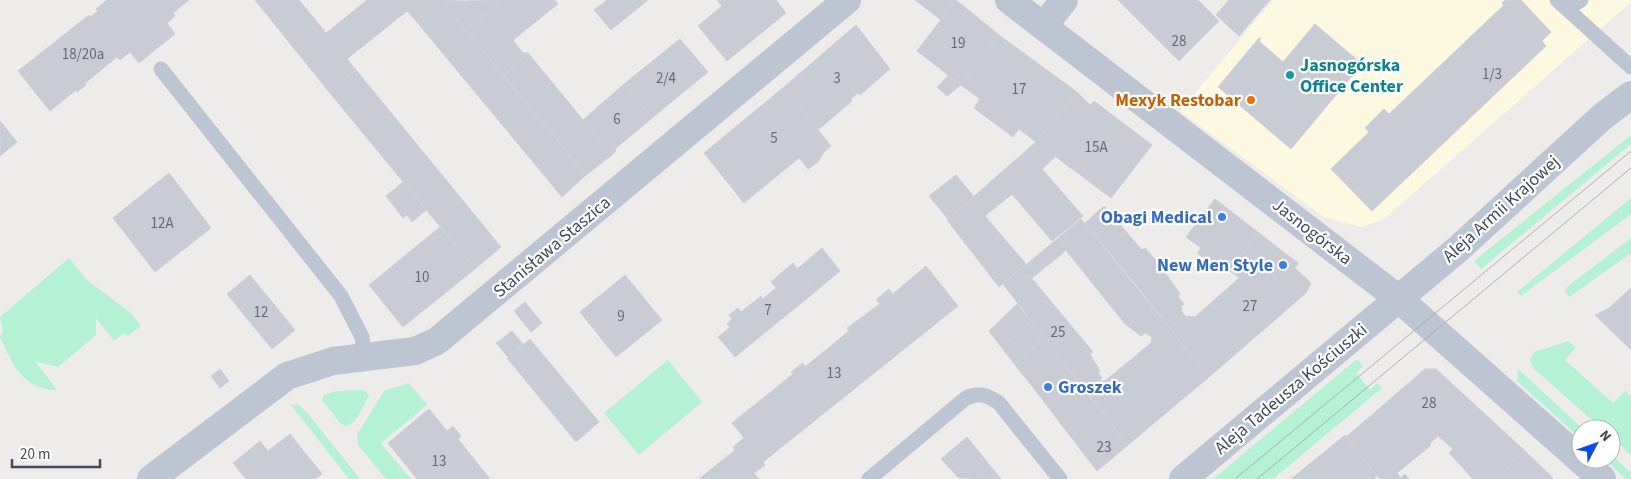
<svg xmlns="http://www.w3.org/2000/svg" width="1631" height="479" font-family="'Source Sans 3',sans-serif">
  <rect width="100%" height="100%" fill="#eeebeb"/>
  <path fill="#fdf9e0" d="M1273,0H1631V2L1383,220L1362,227L1324,217L1180,111Z"/>
  <path fill="#b4f1d5" d="M1631,135V144L1481,269L1474,261Z
    M1631,198V214L1521,296L1517,292Z
    M1631,238V253L1569,297L1565,291L1567,287Z
    M69,258L87,280L131,313L141,326L128,336L124,333L114,341L96,318V335L58,367L35,361L57,390C23,391 12,363 0,337L3,331L0,317Z
    M1568,341L1576,347L1565,360L1613,403L1625,391L1631,396V455L1611,437V429H1602L1533,368L1530,360L1534,352Z
    M1357,359L1363,366L1356,373L1370,390L1378,383L1382,388L1273,479H1213Z
    M668,360L702,402L639,455L604,413Z
    M1518,369L1583,429H1581V439L1517,381Z
    M409,383L427,405L381,443L411,479H386L358,445L357,435L384,391Z
    M364,390L369,395C363,406 358,423 346,426L340,423L322,400L324,395L336,391Z
    M297,404L305,410L360,479H349L291,405Z
    M1611,454L1631,473V479H1626L1604,459H1611Z"/>
  <path fill="#c9ccd4" stroke="#ced0d8" d="M107,0H189L173,13L175,16L167,23L175,34L139,63L130,52L120,60L117,57L84,84L86,85L77,92L76,90L50,111L18,71L89,15L90,17L98,11L96,9Z
    M255,0H299L326,33L367,0H441L416,21L407,11L347,59L356,70L329,92Z
    M441,0L463,1L502,0L466,30Z
    M441,0L586,175L562,197L416,21Z
    M502,0H555L558,4L513,40L523,53H528L504,75L466,30Z
    M607,0H648L611,30L594,10Z
    M717,0H776L786,13L727,61L698,26L722,6Z
    M915,0H956L941,20Z
    M956,0L999,35L961,85L917,51Z
    M1118,0H1198L1219,21L1179,61Z
    M1229,0H1252L1262,9L1239,36L1216,15Z
    M1252,0H1270L1262,9Z
    M1505,0H1521L1551,32L1542,41L1546,46L1372,211L1331,169L1369,132L1365,128L1384,109L1389,114L1504,5L1502,3Z
    M1315,24L1362,64L1291,149L1218,87L1259,38L1261,39L1259,41L1283,62Z
    M856,25L890,69L860,95L858,93L850,100L852,101L818,130L784,87Z
    M999,35L1077,92L1036,142L1019,129L1013,137L974,108L980,99L961,85Z
    M680,39L708,72L652,118L624,84Z
    M528,53L612,155L586,175L504,75Z
    M356,70L501,247L475,269L329,92Z
    M948,76L961,85L947,96L937,87Z
    M624,84L652,118L615,149L616,151L612,155L583,120Z
    M784,87L831,146L823,153L818,162L808,169L799,158L744,203L704,153Z
    M1077,92L1090,105L1094,101L1152,145L1111,198L1036,142Z
    M0,121L17,142L0,156Z
    M1036,142L1056,156L1042,169L1083,216L1052,241L1012,194L985,216L1026,264L999,287L947,220Z
    M169,173L211,228L155,272L113,218Z
    M956,175L975,198L948,219L929,196Z
    M403,182L426,210L412,222L407,215L403,218L386,196Z
    M1215,199L1259,233L1230,271L1223,265L1219,270L1197,253L1201,248L1186,237Z
    M1104,206L1142,250L1145,248L1160,265L1136,285L1085,223Z
    M1081,219L1209,377L1128,445L1009,292L1029,275L1093,352L1090,354L1100,371L1098,373L1102,377L1100,382L1106,380L1151,343L1152,337L1145,333L1141,336L1125,324L1057,239Z
    M440,227L475,269L403,327L369,285Z
    M1259,233L1298,263L1295,268L1311,283L1306,293L1209,377L1136,285L1160,265L1180,294L1178,297L1184,304L1181,307L1182,312L1186,316L1195,317L1239,278L1230,271Z
    M1057,239L1066,249L1063,253L1032,278L1029,275L1009,292L1003,284Z
    M822,248L840,271L815,292L797,269Z
    M793,263L815,292L735,357L718,337L730,327L727,324L732,319L729,315L738,308L741,312L761,296L763,299L776,288L771,282Z
    M926,266L958,306L763,462L765,465L754,473L759,479H699L735,450L733,447L744,438L732,423L793,374L791,372L803,363L805,367L849,331L847,328L880,304L876,300L889,289L893,294Z
    M250,275L295,330L272,349L227,294Z
    M625,275L662,320L616,357L580,312Z
    M1631,288V350L1595,315L1609,308Z
    M525,302L542,323L531,332L514,311Z
    M1017,304L1031,321L1002,348L989,331Z
    M1031,321L1044,338L1015,365L1002,348Z
    M512,331L523,344L508,357L496,343Z
    M1044,338L1060,358L1032,386L1015,365Z
    M530,339L599,422L576,442L507,358Z
    M1060,358L1076,379L1048,407L1032,386Z
    M220,369L229,381L220,388L211,376Z
    M1425,369H1436L1524,450L1497,479H1473L1449,453L1453,449L1438,436L1431,442L1430,446L1397,473L1401,478L1405,474L1409,479H1380L1346,437Z
    M1076,379L1092,400L1064,428L1048,407Z
    M1092,400L1109,421L1080,449L1064,428Z
    M429,409L447,431L453,426L461,436L458,439L490,479H417L388,443Z
    M1109,421L1128,445L1097,471L1080,449Z
    M290,434L322,474L315,479H246L233,463L260,441L268,451Z
    M1345,435L1377,476L1373,479H1291Z
    M967,437L1001,479L959,478L941,459Z
    M1524,450L1553,478L1552,479H1497Z"/>
  <g fill="none" stroke-linecap="round" stroke-linejoin="round">
    <path stroke="#bdc5d2" stroke-width="15" d="M1557,0L1631,67
      M1568,8L1581,0
      M161,69L341,296L362,337L365,358
      M869,479L966,398C980,392 987,395 999,403L1060,479"/>
    <path stroke="#bdc5d2" stroke-width="28" d="M1009,0L1399,299L1602,479
      M1044,26L1064,0
      M151,479L287,376L333,361L415,351L437,341L847,0"/>
    <path stroke="#bdc5d2" stroke-width="28" d="M1183,479L1458,249L1602,117L1631,95"/>
    <path stroke="#adafb6" stroke-width="1" d="M1235,479L1631,151
      M1257,479L1631,168"/>
  </g>
  <circle fill="#0f9aa8" stroke="#fff" stroke-width="2" cx="1290" cy="75" r="5"/>
  <circle fill="#e8710a" stroke="#fff" stroke-width="2" cx="1251" cy="100" r="5"/>
  <g fill="#3f7fe0" stroke="#fff" stroke-width="2">
    <circle cx="1222" cy="217" r="5"/>
    <circle cx="1283" cy="265" r="5"/>
    <circle cx="1048" cy="387" r="5"/>
  </g>
  <g text-anchor="middle" dominant-baseline="central" stroke-width="4.5" stroke-linejoin="round" paint-order="stroke">
    <g font-size="15" fill="#646b78">
      <text x="1179" y="41">28</text>
      <text x="958" y="43">19</text>
      <text x="83" y="54">18/20a</text>
      <text x="1492" y="74">1/3</text>
      <text x="666" y="78">2/4</text>
      <text x="837" y="78">3</text>
      <text x="1019" y="89">17</text>
      <text x="617" y="119">6</text>
      <text x="774" y="138">5</text>
      <text x="1096" y="147">15A</text>
      <text x="162" y="223">12A</text>
      <text x="422" y="277">10</text>
      <text x="1250" y="306">27</text>
      <text x="768" y="310">7</text>
      <text x="261" y="312">12</text>
      <text x="621" y="316">9</text>
      <text x="1058" y="332">25</text>
      <text x="834" y="373">13</text>
      <text x="1429" y="403">28</text>
      <text x="1104" y="447">23</text>
      <text x="439" y="461">13</text>
    </g>
    <g font-size="18" font-weight="bold" fill="#0d838f" stroke="#fff" text-anchor="start">
      <text x="1300" y="65">Jasnogórska<tspan x="1300" dy="21">Office Center</tspan></text>
    </g>
    <g font-size="18" font-weight="bold" fill="#c56008" stroke="#fff" text-anchor="end">
      <text x="1241" y="100">Mexyk Restobar</text>
    </g>
    <g font-size="18" fill="#424b5a" stroke="#fff">
      <text transform="translate(1501 209) rotate(-42)">Aleja Armii Krajowej</text>
      <text transform="translate(1312 232) rotate(38)">Jasnogórska</text>
      <text transform="translate(552 247) rotate(-40)">Stanisława Staszica</text>
      <text transform="translate(1291 389) rotate(-40)">Aleja Tadeusza Kościuszki</text>
    </g>
    <g font-size="18" font-weight="bold" fill="#366cbe" stroke="#fff" text-anchor="end">
      <text x="1212" y="217">Obagi Medical</text>
      <text x="1273" y="265">New Men Style</text>
      <text x="1058" y="387" text-anchor="start">Groszek</text>
    </g>
  </g>
  <g transform="translate(1596 444) rotate(49)"><circle r="24" fill="#ffffff" stroke="#b3b7bd"/>
  <path d="M0-4L9 19L0 12L-9 19Z" fill="#0b4ae7"/>
  <text y="-8" font-size="14" font-weight="bold" text-anchor="middle" fill="#424b5a">N</text>
  </g>
  <path d="M12 459v8h88v-8" fill="none" stroke="#424b5a" stroke-width="2.5"/>
  <text x="20" y="459" font-size="15" fill="#424b5a" stroke="#ffffff" stroke-width="4" paint-order="stroke">20 m</text>
</svg>
